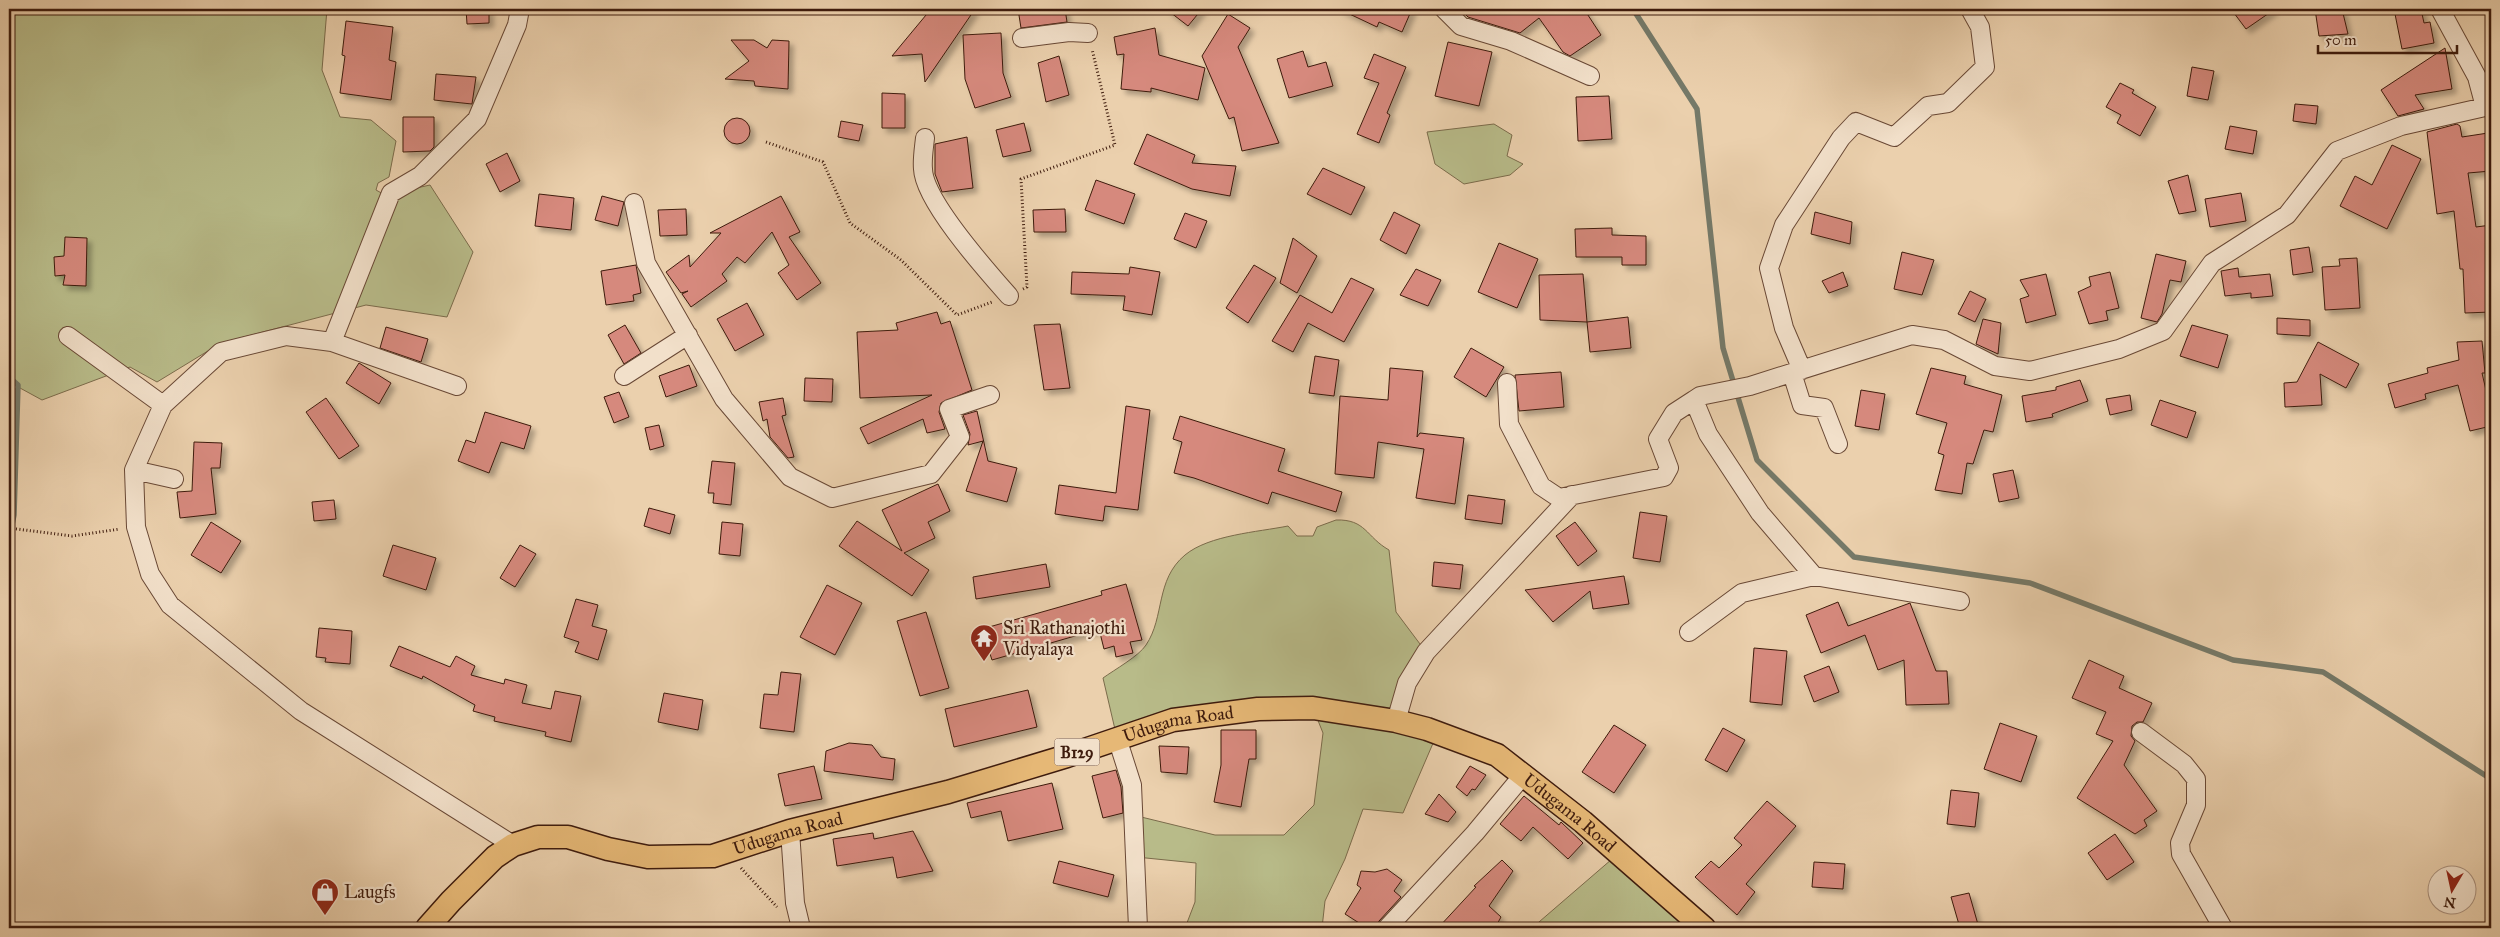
<svg xmlns="http://www.w3.org/2000/svg" width="2500" height="937" font-family="'IM FELL Great Primer',serif">
  <defs>
    <filter id="shadow"><feDropShadow dx="4.5" dy="4.5" stdDeviation="2.5" flood-color="#0004"/></filter>
  </defs>
  <rect width="100%" height="100%" fill="#ebd0ad"/>
  <filter id="stains"><feTurbulence type="fractalNoise" baseFrequency=".004" numOctaves="4"/><feColorMatrix values="0 0 0 0 .2 0 0 0 0 .09 0 0 0 0 .02 0 0 0 .5 -.17"/></filter>
  <radialGradient id="worn" r=".72"><stop offset=".6" stop-color="#630" stop-opacity="0"/><stop offset="1" stop-color="#630" stop-opacity=".3"/></radialGradient>
  <path fill="#b8bb89" stroke="#7b6b4b" d="M9,9H327L322,70L340,117L371,120L396,141L389,177L378,183L376,190L385,195L430,185L473,252L447,317L366,305L221,343L157,382L130,367L42,400L9,382Z
    M1494,124L1512,135L1507,156L1523,164L1510,175L1464,184L1435,164L1427,132Z
    M1336,520C1366,519 1366,537 1389,550L1396,612L1426,652L1396,720L1437,734L1403,813L1363,809L1345,859L1325,901L1322,928H1185L1195,902L1196,863L1136,857L1133,815L1215,835H1284L1314,805L1323,733L1313,708L1117,738L1103,678C1114,670 1139,656 1146,645C1165,617 1155,580 1185,555C1209,535 1258,532 1288,526L1297,536H1313L1317,527Z
    M1619,853L1704,928H1532Z"/>
  <g fill="none" stroke-linecap="round" stroke-linejoin="round">
    <path stroke="#757968" stroke-width="5.5" d="M1633,9L1697,109L1723,348L1757,460L1854,557L2030,583L2233,660L2323,672L2491,779
      M9,377L18,385L14,515L10,535L9,581
      M9,387L13,390L10,524"/>
  </g>
  <path fill="#d6897d" stroke="#3e1b0d" filter="url(#shadow)" d="M466,9H489V23L467,24Z
    M931,9H975L925,82L922,54L892,56Z
    M1018,9H1065L1067,22L1021,28Z
    M1166,9H1202L1188,26Z
    M1339,9H1412L1402,32L1379,22L1377,27Z
    M1460,9H1584L1601,35L1570,56L1563,52L1539,18L1520,33L1468,17Z
    M2231,9H2275L2246,29Z
    M2315,9H2342L2348,34L2319,36Z
    M2394,9H2421L2424,23L2430,22L2434,43L2402,49Z
    M1228,14L1250,28L1238,47L1279,143L1242,151L1234,117L1229,119L1202,56Z
    M346,21L393,27L389,60L396,62L391,100L340,93L345,56L342,55Z
    M1155,28L1159,55L1205,68L1198,100L1151,88V92L1121,89L1124,54L1117,55L1114,37Z
    M1001,33L1003,73L1011,97L975,108L965,79L963,35Z
    M731,40H754L767,48L772,40L789,41L788,89L755,86L754,81L725,79L749,61Z
    M1448,42L1492,52L1479,106L1435,96Z
    M2445,48L2452,89L2415,95L2424,109L2398,116L2381,90Z
    M1303,51L1308,67L1326,62L1333,86L1289,98L1277,59Z
    M1374,54L1406,67L1387,113L1390,115L1379,143L1357,134L1379,83L1364,78Z
    M1059,56L1069,95L1046,102L1038,63Z
    M2192,67L2214,71L2208,100L2187,96Z
    M436,74L476,77L472,104L434,100Z
    M2120,83L2134,90L2132,93L2156,107L2140,136L2117,123L2121,115L2106,107Z
    M882,93L905,94V128H882Z
    M1609,96L1612,139L1578,141L1576,97Z
    M2295,104L2318,106L2316,124L2293,121Z
    M403,117H434V147L430,151L403,152Z
    M724 131a13 13 0 1 1 26 0a13 13 0 1 1-26 0Z
    M841,121L863,125L859,141L838,137Z
    M1024,123L1031,151L1003,157L996,130Z
    M2457,124L2460,126L2462,137L2488,133L2490,135L2491,171L2468,173L2476,227L2491,225V312L2465,313L2463,269H2460L2454,211L2437,214L2427,132Z
    M2230,126L2257,131L2253,154L2225,149Z
    M1147,134L1195,155L1192,163L1236,166L1230,196L1192,189L1134,164Z
    M967,137L973,188L942,192L935,174V144Z
    M2392,145L2421,159L2387,229L2340,206L2355,176L2372,185Z
    M507,153L520,181L500,192L486,164Z
    M1323,168L1365,187L1351,215L1307,194Z
    M2188,175L2196,211L2179,214L2168,181Z
    M1096,180L1135,194L1124,224L1085,210Z
    M2241,193L2246,221L2210,227L2205,199Z
    M539,194L574,198L571,230L535,226Z
    M602,196L624,202L618,226L595,220Z
    M781,196L800,232L789,237L821,283L797,300L778,273L789,265L772,232L745,263L737,257L722,274L727,281L691,307L682,294L688,291L681,293L666,272L689,255L690,267L721,233H710Z
    M686,209L687,235L660,236L658,210Z
    M1065,209L1066,232H1034L1033,210Z
    M1394,212L1420,225L1406,254L1380,240Z
    M1815,212L1852,222L1850,244L1811,234Z
    M1185,213L1207,221L1196,248L1174,239Z
    M1612,228V235L1646,236V265H1622V257H1576L1575,229Z
    M65,237L87,238L86,286L63,285L65,275L55,276L54,257L64,256Z
    M1293,238L1317,256L1297,293L1280,283Z
    M1499,243L1538,259L1517,308L1478,292Z
    M2309,247L2313,272L2293,275L2290,250Z
    M1902,252L1934,260L1922,295L1894,289Z
    M2156,254L2186,261L2181,282L2170,280L2162,314L2157,322L2141,318Z
    M2357,258L2360,308L2325,310L2322,267L2340,266L2339,259Z
    M636,265L641,293L633,295L634,301L606,305L601,271Z
    M1254,265L1276,278L1248,323L1226,308Z
    M1130,267L1160,272L1152,315L1123,310L1125,296L1071,294L1072,272L1129,274Z
    M2238,268L2239,277L2270,274L2273,296L2251,298V293L2225,296L2221,271Z
    M1416,269L1441,280L1428,306L1400,295Z
    M1843,272L1848,286L1829,293L1822,281Z
    M2110,272L2119,308L2106,311L2108,320L2089,324L2078,292L2091,286L2089,277Z
    M1583,274L1587,322L1540,320L1539,275Z
    M2046,274L2056,315L2026,323L2020,299L2029,296L2020,280Z
    M1351,278L1374,289L1344,342L1308,323L1293,352L1272,341L1300,295L1332,313Z
    M1970,291L1986,299L1975,322L1958,314Z
    M747,303L764,335L735,351L717,319Z
    M937,312L941,324L950,321L972,390L941,403L939,412L945,429L927,433L923,419L868,444L860,428L932,395L860,398L857,332L898,330L896,323Z
    M1628,317L1631,348L1590,352L1587,322Z
    M2277,318L2310,320V336L2277,334Z
    M1983,319L2001,323L1998,354L1976,344Z
    M1060,324L1070,388L1044,390L1034,325Z
    M625,325L641,353L624,364L608,335Z
    M2192,325L2228,335L2218,368L2180,356Z
    M386,327L428,339L421,362L380,348Z
    M2482,341L2485,373H2482L2491,412V426L2470,431L2458,385L2425,394L2426,399L2395,408L2388,384L2428,373L2427,368L2459,360L2457,342Z
    M2318,342L2359,364L2346,388L2320,374L2322,405L2285,407L2284,383L2297,382Z
    M1471,348L1504,367L1486,397L1454,377Z
    M1315,356L1339,360L1334,396L1309,393Z
    M359,363L391,383L379,404L346,383Z
    M689,365L697,386L666,397L659,376Z
    M1390,368L1423,371L1417,437L1420,433L1464,438L1455,504L1416,498L1424,449L1378,442L1374,478L1335,474L1340,396L1388,400Z
    M1931,368L1966,376L1964,384L2002,395L1993,432L1984,430L1973,464L1967,463L1962,494L1935,490L1944,455L1938,453L1947,423L1916,414Z
    M1561,372L1564,407L1519,411L1515,375Z
    M805,378L833,379L832,402L804,401Z
    M2080,380L2088,401L2052,414L2053,417L2026,422L2022,396L2056,390V387Z
    M1861,390L1885,394L1879,430L1855,426Z
    M619,392L629,417L614,423L604,397Z
    M2130,395L2132,410L2110,415L2106,399Z
    M326,398L359,446L339,459L306,412Z
    M783,398L786,415L782,416L794,457L788,458L770,437L767,419L763,421L759,402Z
    M2160,400L2196,412L2187,438L2151,425Z
    M1126,406L1150,410L1138,510L1105,506L1103,521L1055,514L1059,485L1116,493Z
    M977,411L988,461L1017,468L1007,502L966,491L983,441L968,445L970,434L963,415Z
    M485,412L531,426L524,449L501,442L489,473L458,461L466,440L475,443Z
    M1180,416L1285,449L1278,471L1342,492L1336,512L1272,492L1268,504L1194,478L1174,473L1182,442L1173,439Z
    M659,425L664,446L650,450L645,428Z
    M194,442L222,443L220,468H211L216,514L180,518L177,492L192,491Z
    M712,461L735,463L731,505L713,503L714,493H708Z
    M2013,470L2019,498L1999,502L1993,474Z
    M938,484L950,511L928,522L935,538L904,553L929,570L912,596L839,546L857,521L902,551L882,510Z
    M1468,495L1505,500L1502,524L1465,519Z
    M334,500L336,519L314,521L312,502Z
    M649,508L675,515L670,534L644,526Z
    M1640,512L1667,516L1660,562L1633,558Z
    M211,522L241,541L221,573L191,555Z
    M722,522L743,524L740,556L719,554Z
    M1575,522L1597,551L1578,566L1556,536Z
    M393,545L436,558L426,590L383,576Z
    M520,545L536,554L515,587L500,578Z
    M1434,562L1463,565L1460,589L1432,586Z
    M1046,564L1050,587L976,599L973,577Z
    M1624,576L1629,604L1593,609L1590,591L1553,622L1525,590Z
    M1126,584L1142,640L1130,642L1133,653L1116,657L1114,646L1104,649L1099,629L992,660L982,629L1102,595L1101,591Z
    M827,585L862,603L835,655L800,637Z
    M576,599L598,605L592,626L607,630L598,660L575,652L579,642L564,637Z
    M1838,602L1848,626L1910,603L1936,671H1947L1949,704L1906,705L1904,660L1878,670L1865,635L1821,653L1806,615Z
    M926,612L949,688L920,696L897,621Z
    M319,628L352,631L350,664L325,662L326,658L316,657Z
    M399,646L450,667L456,656L475,666L471,675L504,684L505,679L527,685L522,703L551,709L555,691L581,696L571,742L545,736L546,732L494,721L495,717L473,711L475,705L423,676L422,679L390,666Z
    M1754,648L1787,651L1782,705L1750,702Z
    M2089,660L2124,676L2119,688L2152,703L2143,722H2137L2132,726L2131,736L2135,741L2124,765L2157,811L2144,820L2147,826L2135,834L2077,798L2113,741L2096,734L2106,712L2072,698Z
    M1829,666L1839,692L1814,702L1804,676Z
    M781,672L801,674L794,732L760,728L764,694L778,695Z
    M1028,690L1037,727L954,747L945,709Z
    M664,693L703,700L698,730L658,722Z
    M2000,723L2037,736L2021,782L1984,769Z
    M1614,725L1646,745L1614,793L1582,772Z
    M1723,728L1745,740L1727,772L1705,760Z
    M1221,730H1256V759H1249L1241,807L1214,802L1221,765Z
    M849,743L872,745L881,757L895,759L893,780L824,771L826,751Z
    M1159,746L1189,747L1187,774L1161,772Z
    M814,766L822,799L785,806L778,774Z
    M1470,766L1486,775L1475,790L1472,789L1467,796L1456,787Z
    M1116,770L1121,787L1123,813L1103,818L1092,776Z
    M1052,783L1063,829L1008,841L1001,811L971,818L967,803Z
    M1951,790L1979,793L1975,827L1947,824Z
    M1439,794L1456,812L1448,822L1425,814Z
    M1524,796L1559,825L1561,822L1583,843L1568,859L1533,827L1521,841L1500,824Z
    M1767,801L1796,826L1746,884L1755,892L1737,915L1695,877L1711,861L1719,868L1742,845L1734,838Z
    M913,831L933,871L897,878L893,857L837,866L833,839L873,833L874,839Z
    M2115,834L2134,862L2107,880L2088,853Z
    M1502,860L1513,871L1489,906L1501,917L1495,928H1438L1476,887L1474,886Z
    M1059,861L1114,875L1108,897L1053,883Z
    M1814,862L1845,864L1843,889L1812,887Z
    M1387,869L1402,880L1394,891L1401,897L1379,921L1377,928H1367L1345,914L1361,888L1357,885L1361,871L1375,872Z
    M1969,893L1979,928H1960L1951,897Z"/>
  <g fill="none" stroke-linecap="round" stroke-linejoin="round">
    <g stroke="#694835" stroke-width="20">
      <path id="minor" d="M1444,9L1461,26L1511,41L1590,76
        M2440,9L2477,77L2485,107
        M1022,38L1069,32L1088,33
        M925,138C924,148 922,159 923,169C924,201 987,271 1009,296
        M634,203L646,263L724,399L790,477L832,498L931,474L960,437L949,409L990,395
        M68,336L163,405
        M332,342L391,193L420,176L477,119L517,25L520,9
        M1802,370L1784,328L1769,268L1784,225L1841,138L1856,122L1894,137L1928,106L1948,103L1985,67L1980,27L1970,9
        M1792,373L1802,405L1824,408L1838,444
        M624,376L688,335
        M1507,383L1509,424L1541,486L1559,498L1664,477L1669,468L1658,439L1674,413L1694,400
        M457,386L332,342L286,336L221,352L163,405L134,470L136,527L150,574L170,605L301,711L513,845
        M134,470L174,479
        M1814,576L1960,601
        M1689,632L1742,593L1814,576L1760,513L1708,434L1694,400L1700,396L1750,386L1912,335L1944,340L1995,366L2030,371L2119,349L2163,331L2212,263L2287,215L2337,151L2401,126L2485,107L2491,102
        M1396,721L1407,683L1426,652L1572,495
        M2141,732L2184,764L2196,779V805L2180,843L2181,854L2223,928
        M1117,738L1132,785L1138,928
        M790,831L795,903L801,928
        M1387,928L1475,833L1524,774"/>
    </g>
    <g stroke="#3e1b0d" stroke-width="25">
      <g id="major">
        <path id="s1" d="M427,928L451,901L495,857L513,845L538,837H568L608,849L648,857L713,856L790,831L948,792L1067,756L1173,720L1258,709L1313,708L1396,721L1427,729L1497,755L1583,822L1704,928"/>
      </g>
    </g>
    <path stroke="#3e1b0d" stroke-width="3" stroke-dasharray="1 2.5" stroke-linecap="butt" d="M766,142L823,162L850,223L901,260L957,315L992,302
      M1023,289L1027,287L1021,179L1115,145L1092,49
      M9,528L72,536L120,529
      M741,868L777,907"/>
    <use href="#minor" stroke="#f2e0ca" stroke-width="18"/>
    <use href="#major" stroke="#e6b876" stroke-width="22"/>
  </g>
  <defs>
    <g id="temple-pin" transform="scale(1.4375)"><path d="M0 17L-7.5 6A9.5 9.5 0 1 1 7.5 6Z" fill="#8f2418" stroke="#f2e0ca"/><path d="M0-6L5-2H3V0L6.5 2.5H4V6H1.5V3h-3V6H-4V2.5H-6.5L-3 0V-2H-5Z" fill="#fff"/></g>
    <g id="shop-pin" transform="scale(1.4375)"><path d="M0 17L-7.5 6A9.5 9.5 0 1 1 7.5 6Z" fill="#8f2418" stroke="#f2e0ca"/><path d="M-5-2.5h2.3a2.7 3.5 0 0 1 5.4 0H5L5.5 6h-11ZM-1.5-2.5h3a1.5 2.3 0 0 0-3 0Z" fill="#fff"/></g>
  </defs>
  <g fill-rule="evenodd">
    <use href="#temple-pin" x="984" y="638"/>
    <use href="#shop-pin" x="325" y="892"/>
  </g>
  <g text-anchor="middle" dominant-baseline="central" stroke-width="4.5" stroke-linejoin="round" paint-order="stroke">
    <rect fill="#f2e0ca" stroke="#745646" stroke-width="1" x="1054.5" y="738.5" width="45" height="27" rx="4"/>
    <g font-size="16" font-weight="bold" fill="#3e1b0d">
      <text x="1077" y="752">B129</text>
    </g>
    <g font-size="18" fill="#3e1b0d" stroke="#f2e0ca" text-anchor="start">
      <text x="1003" y="628">Sri Rathanajothi<tspan x="1003" dy="21">Vidyalaya</tspan></text>
      <text x="344" y="892">Laugfs</text>
    </g>
    <g font-size="18" fill="#3e1b0d" stroke="#f2e0ca">
      <text stroke="none"><textPath href="#s1" startOffset="808">Udugama Road</textPath></text>
      <text stroke="none"><textPath href="#s1" startOffset="1228">Udugama Road</textPath></text>
      <text stroke="none"><textPath href="#s1" startOffset="402">Udugama Road</textPath></text>
    </g>
  </g>
  <rect width="2500" height="937" fill="none" stroke="#ebd0ad" stroke-width="30"/>
  <rect x="10" y="10" width="2480" height="917" fill="none" stroke="#3e1b0d" stroke-width="2.5"/>
  <rect x="15" y="15" width="2470" height="907" fill="none" stroke="#3e1b0d"/>
  <g transform="translate(2452 890) rotate(189)"><circle r="24" fill="#f2e0ca" stroke="#aa917e"/>
  <path d="M0-4L9 19L0 12L-9 19Z" fill="#8f2418"/>
  <text y="-8" font-size="14" font-weight="bold" text-anchor="middle" fill="#3e1b0d">N</text>
  </g>
  <path d="M2318 45v8h139v-8" fill="none" stroke="#3e1b0d" stroke-width="2.5"/>
  <text x="2325" y="45" font-size="15" fill="#3e1b0d" stroke="#f2e0ca" stroke-width="4" paint-order="stroke">50 m</text>
  <rect width="100%" height="100%" filter="url(#stains)"/>
  <rect width="100%" height="100%" fill="url(#worn)"/>
</svg>
